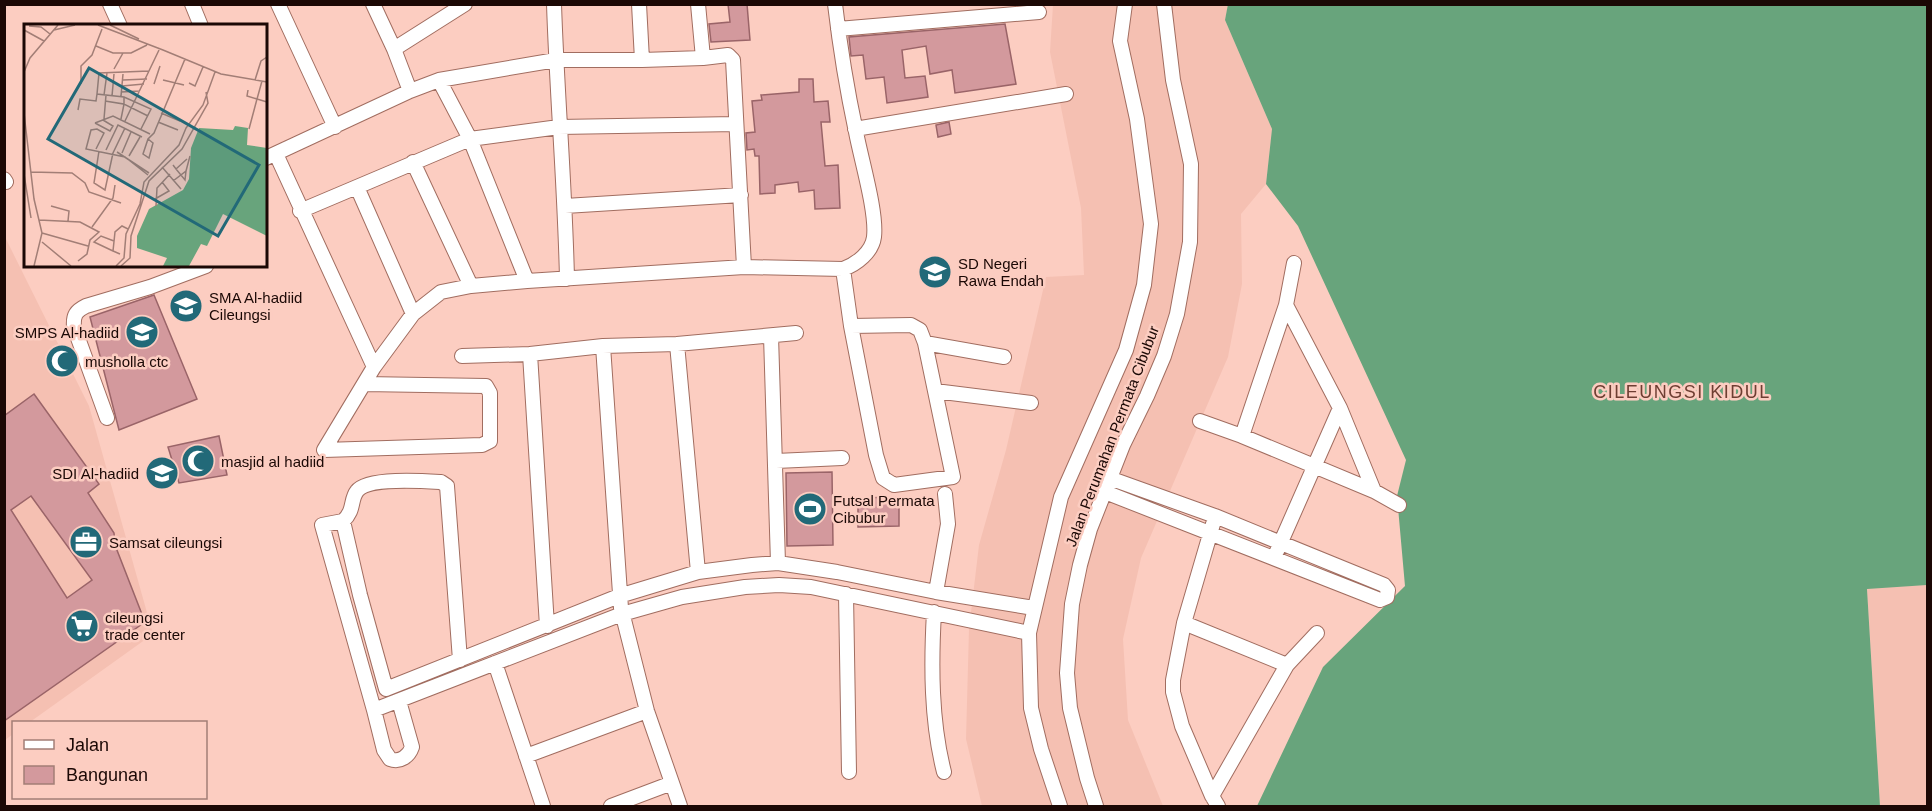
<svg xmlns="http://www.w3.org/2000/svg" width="1932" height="811" font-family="Helvetica,sans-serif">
  <rect width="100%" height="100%" fill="#fccdc1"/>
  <path fill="#f5c0b2" d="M1053,5H1228L1225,20L1272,129L1266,184L1241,214L1242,284L1228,357L1141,558L1123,639L1128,720L1163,806H982L966,739L969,629L979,545L1006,450L1046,277L1084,275L1081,208L1050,52Z
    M4,235L89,406L153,634L30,722H14L13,734L5,740Z
    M1927,585V806H1880L1867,588Z"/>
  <path fill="#68a47c" d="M1228,4L1927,5V585L1867,589L1880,806H1257L1323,667L1405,586L1397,496L1406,460L1298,226L1266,184L1272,129L1225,20Z"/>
  <path fill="#d3999d" stroke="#9a6468" stroke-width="1.5" fill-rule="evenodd" d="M728,4H747L750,40L711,42L709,24L730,22Z
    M1005,24L1016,84L955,93L952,70L930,74L926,46L902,50L905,78L925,76L928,97L887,103L884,77L866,79L863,55L851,56L849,37Z
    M799,79H813L814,102L828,101L830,122H821L825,166L838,165L840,208L815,209L814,190L799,192L798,182L775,185V193L760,194L759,156H755L754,149L747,150L746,133L755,132L752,101L762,100L761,95L799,92Z
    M949,122L951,134L938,137L936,125Z
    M154,295L197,399L119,430L90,317Z
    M67,350L75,363L57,373L49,359Z
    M34,394L99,484L88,493L114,533L115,545L145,622L4,721V416ZM31,496L92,580L67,598L11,510Z
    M219,436L227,475L179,483L168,447Z
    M832,472L833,545L787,546L786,473Z
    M899,497V526L858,527V498Z"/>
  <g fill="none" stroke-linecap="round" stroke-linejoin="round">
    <g stroke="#a16d60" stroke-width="16">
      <path id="street" d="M110,4L120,26
        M192,4L201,26
        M278,4L335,127
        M373,4L394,49L410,91
        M554,4C557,96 565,187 567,279
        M639,4L642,60
        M698,4L703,58
        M835,4C840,47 847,90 856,132C861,159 877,212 874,237C872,252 857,264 843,269L851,326L876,455L883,478L894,485L953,477L925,343L920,330L911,325L851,326
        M838,29L1039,12
        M394,49L465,4
        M855,129L1066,94
        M276,154L374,367
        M266,158L410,91L439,80L556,60H642L703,58L728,55L733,60L744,267
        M413,162L471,286
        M4,179L6,182
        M357,187L413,314
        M565,206L741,195
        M300,211L470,139L439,80
        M527,281L470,139L559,127L736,124
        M771,336L778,563
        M925,343L1004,357
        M677,344L698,572
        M603,346L621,608L647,711L680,806
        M462,356L530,354
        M935,391L1031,403
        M107,418L74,327C73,315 76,311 86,306L150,287L206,266
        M1200,421L1242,436L1286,305
        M1242,436L1374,491L1340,408
        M324,450L374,367L413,314L441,292L471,286L527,281L744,267L843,269
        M324,450L482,445L490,441V393L486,386L364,384
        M776,461L842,458
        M1374,491L1399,505
        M1105,492L1380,600L1387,597L1388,590L1384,585L1215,516L1112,479
        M343,521L360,595L386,689L619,596L698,572L752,565L778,563L837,572L936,592L1034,608
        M1213,524L1184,623L1173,680V692L1182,726L1212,796L1218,806
        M1277,551L1340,408L1286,305L1294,263
        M936,592L948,524L945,494
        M846,594L849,772
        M934,612C931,665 931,721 944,772
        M1184,623L1287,665L1212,796
        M547,626L530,354L603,346L677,344L796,333
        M460,660L447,486L441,482C425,481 367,477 357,491C350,500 355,510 343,521L322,525L374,710L622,614L682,597L745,587L779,585L811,587L1029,633
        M495,663L543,806
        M1287,665L1317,633
        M374,710L384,750L390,759C400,763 409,756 412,747L399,701
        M526,756L647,711
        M611,806L672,783
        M1060,806L1041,749L1031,708L1029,633L1061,497L1126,350L1144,285L1151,224L1137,119L1120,41L1125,4
        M1096,806L1087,778L1070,708L1067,673L1072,604L1080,565L1090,529L1123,445L1147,396L1164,356L1177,314L1190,242L1191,164L1173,80L1164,4"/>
    </g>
    <use href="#street" stroke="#fff" stroke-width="14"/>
  </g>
  <defs>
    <g id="school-disc" transform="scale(1.725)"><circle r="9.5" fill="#226978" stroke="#fccdc1"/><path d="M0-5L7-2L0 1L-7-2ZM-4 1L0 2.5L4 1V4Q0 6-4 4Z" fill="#fff"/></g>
    <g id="mosque-disc" transform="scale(1.725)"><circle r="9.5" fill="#226978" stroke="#fccdc1"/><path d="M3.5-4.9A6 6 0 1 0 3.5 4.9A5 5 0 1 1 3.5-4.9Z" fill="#fff"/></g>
    <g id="stadium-disc" transform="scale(1.725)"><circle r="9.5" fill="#226978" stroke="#fccdc1"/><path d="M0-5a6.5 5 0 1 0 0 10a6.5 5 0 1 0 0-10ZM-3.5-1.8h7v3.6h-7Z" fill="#fff"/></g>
    <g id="office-disc" transform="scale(1.725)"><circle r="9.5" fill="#226978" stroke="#fccdc1"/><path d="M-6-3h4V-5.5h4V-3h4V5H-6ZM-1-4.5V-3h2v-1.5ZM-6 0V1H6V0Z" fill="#fff"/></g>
    <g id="supermarket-disc" transform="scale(1.725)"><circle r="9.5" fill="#226978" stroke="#fccdc1"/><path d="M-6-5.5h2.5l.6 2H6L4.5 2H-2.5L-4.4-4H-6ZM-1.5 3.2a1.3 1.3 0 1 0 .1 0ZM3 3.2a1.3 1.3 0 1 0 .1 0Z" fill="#fff"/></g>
  </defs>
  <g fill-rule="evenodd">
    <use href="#school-disc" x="935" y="272"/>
    <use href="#school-disc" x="186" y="306"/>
    <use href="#school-disc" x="142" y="332"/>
    <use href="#mosque-disc" x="62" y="361"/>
    <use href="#mosque-disc" x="198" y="461"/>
    <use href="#school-disc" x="162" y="473"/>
    <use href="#stadium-disc" x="810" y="509"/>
    <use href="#office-disc" x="86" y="542"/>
    <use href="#supermarket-disc" x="82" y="626"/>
  </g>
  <g text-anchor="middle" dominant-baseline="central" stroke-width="5" stroke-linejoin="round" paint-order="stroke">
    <g font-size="15" fill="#1b0805" stroke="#fccdc1" text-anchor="start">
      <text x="958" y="263">SD Negeri<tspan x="958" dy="17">Rawa Endah</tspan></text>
      <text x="209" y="297">SMA Al-hadiid<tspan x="209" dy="17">Cileungsi</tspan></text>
      <text x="119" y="332" text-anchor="end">SMPS Al-hadiid</text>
      <text x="85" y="361">musholla ctc</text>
      <text x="221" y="461">masjid al hadiid</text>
      <text x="139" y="473" text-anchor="end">SDI Al-hadiid</text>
      <text x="833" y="500">Futsal Permata<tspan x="833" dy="17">Cibubur</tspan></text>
      <text x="109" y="542">Samsat cileungsi</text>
      <text x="105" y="617">cileungsi<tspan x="105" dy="17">trade center</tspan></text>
    </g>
    <g font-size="15" fill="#1b0805" stroke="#fccdc1">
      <text transform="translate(1112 436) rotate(-69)">Jalan Perumahan Permata Cibubur</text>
    </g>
    <g font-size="18" letter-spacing="1.5" fill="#6e3e32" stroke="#fccdc1">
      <text x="1682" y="392">CILEUNGSI KIDUL</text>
    </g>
  </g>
  <g transform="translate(24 24)">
    <rect width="243" height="243" fill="#fccdc1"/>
    <path d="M211,102L224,104L223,121L243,124V212L199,190L183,222L177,220L165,242H139L143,234L113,224V212L125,185L159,166L165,155L167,124L175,104L209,106Z" fill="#68a47c"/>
    <path fill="none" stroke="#a27e76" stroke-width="1.5" d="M74,1L139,26M86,1L115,15M5,2L17,3L26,10M0,6L20,17M30,6L51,1M72,22L89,29H107L123,21M139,26L197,50L243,58M90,45L99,29M0,48L6,34L34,1M99,56L123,55M139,56L160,61M231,56L237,37L243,33M238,57L233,75L243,78M165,59L171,62L179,43M57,60V42L68,31L78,5M130,60L136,42M98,62L120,60M224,66L223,72L233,75L225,105M97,68L116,67M80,71L83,49M88,72L90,50M97,72L99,50M81,77L100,80V73M54,86L56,75L72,77L73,70M0,89L10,175L18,209L10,242M137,89L156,97M80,95L82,71M97,95L100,80L124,92M101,97L135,26M134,98L154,106M71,99L89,92L126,110M71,99L86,107L89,102L79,96M117,105L127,85L100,73L73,70L75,49L125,47M124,115L129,119L125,134L119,130L124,115L130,109L161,35M72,125L80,109L73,105L67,106L62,125L101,133L124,151M82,126L94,101L118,113M75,127L70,159L81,166L89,129L101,104M93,128L125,149M98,129L107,108M105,132L116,113M149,141L152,145L163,135M138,143L157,165M152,145L161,156L162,147M7,148L48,149L61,159L65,168L97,179M0,150L7,194M149,157L162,147L166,132M131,175L145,167L138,158M27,182L45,187L44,197M132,182L133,164L146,150M15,196L56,198L75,208L66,216L63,230L54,237M68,203L89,174L91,161M18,209L64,222M18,218L47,242M89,227L70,218L77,212L90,217M96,230L89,227L91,208L98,202L104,205M92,242L100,234L102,210L116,180L120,158L155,121L162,104L179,81L191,48M97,242L106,234L107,212L125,157L158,125L184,79L182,68"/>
    <path fill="#226978" fill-opacity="0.15" stroke="#226978" stroke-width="3" d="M65,44L235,141L194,212L24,115Z"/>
    <rect width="243" height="243" fill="none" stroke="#1b0805" stroke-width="3"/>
  </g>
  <rect width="1932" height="811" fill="none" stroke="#1b0805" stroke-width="12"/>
  <rect x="12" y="721" width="195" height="78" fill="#fccdc1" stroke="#a27e76" stroke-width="1.5"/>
  <rect x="24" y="740" width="30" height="9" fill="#ffffff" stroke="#a27e76" stroke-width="1.5"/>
  <text x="66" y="751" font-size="18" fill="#1b0805">Jalan</text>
  <rect x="24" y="766" width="30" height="18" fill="#d3999d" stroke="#a27e76" stroke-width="1.5"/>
  <text x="66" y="781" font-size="18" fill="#1b0805">Bangunan</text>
</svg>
